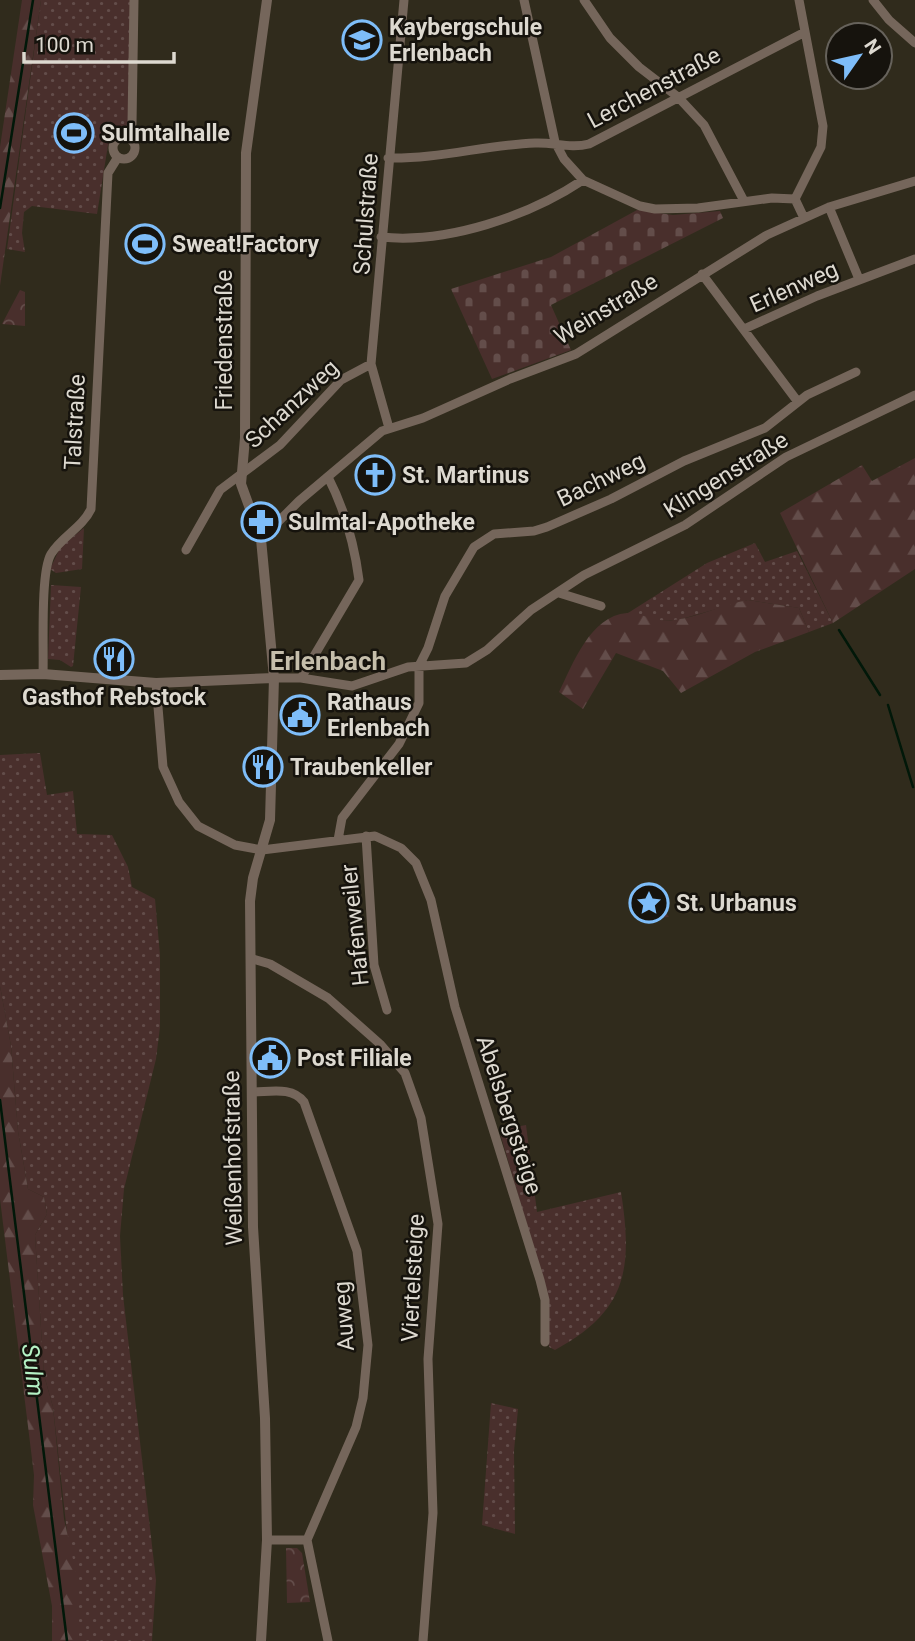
<svg xmlns="http://www.w3.org/2000/svg" width="915" height="1641" font-family="Roboto,sans-serif">
  <defs>
    <pattern id="grass-dots" width="8" height="8" patternUnits="userSpaceOnUse" patternTransform="scale(1.75)"><rect width="8" height="8" fill="#492f2c"/><path d="M2 2h.1M6 6h.1" fill="none" stroke="#634d4a" stroke-width="1.8" stroke-linecap="round"/></pattern>
    <pattern id="forest-firs" width="22" height="20" patternUnits="userSpaceOnUse" patternTransform="scale(1.75)"><rect width="22" height="20" fill="#492f2c"/><path d="M5 1l3.5 6h-7zM16 11l3.5 6h-7z" fill="#634d4a"/></pattern>
    <pattern id="cemetery-stones" width="16" height="16" patternUnits="userSpaceOnUse" patternTransform="scale(1.75)"><rect width="16" height="16" fill="#492f2c"/><path d="M2 7V4a2 2 0 0 1 4 0v3zM10 15v-3a2 2 0 0 1 4 0v3z" fill="#634d4a"/></pattern>
    <pattern id="park-crowns" width="20" height="18" patternUnits="userSpaceOnUse" patternTransform="scale(1.75)"><rect width="20" height="18" fill="#492f2c"/><path d="M2 6a3 3 0 1 1 6 0M12 15a3 3 0 1 1 6 0" fill="none" stroke="#634d4a"/></pattern>
  </defs>
  <rect width="100%" height="100%" fill="#302b1c"/>
  <path fill="url(#grass-dots)" d="M41,0H131L130,124L108,145L97,214L32,206L24,212L22,233L25,252L7,249Z
    M84,528L82,569L56,573L50,569L61,546Z
    M755,543L765,562L797,551L833,623L809,632L799,608L748,600L678,620L655,621L628,613L707,563Z
    M51,585L81,587L73,666L71,667L60,660L48,659Z
    M40,753L47,795L73,791L77,834L112,835L128,867L132,887L155,899L160,955V1027L156,1059L124,1189L120,1236L123,1295L156,1580L152,1641H79L53,1407L44,1375L35,1235L47,1214L44,1197L28,1189L18,1131L11,1046L0,986V755Z
    M653,896L669,917L642,919Z
    M526,1125L537,1212L621,1192C633,1269 627,1311 555,1350L549,1347V1300L499,1130Z
    M491,1403L518,1409L514,1451L515,1534L482,1525Z"/>
  <path fill="url(#forest-firs)" d="M22,0H41L0,286V147Z
    M915,458V569L833,623L780,513L862,465L872,481Z
    M748,600L799,608L809,632L755,652L681,693L663,671L616,653L583,709L559,692C573,664 590,616 627,613C641,612 655,623 674,620C699,617 723,604 748,600Z
    M0,986L11,1046L18,1131L28,1189L44,1197L47,1214L35,1235L44,1375L53,1407L64,1519L78,1582L79,1641H52V1606L33,1505L34,1475L0,1199Z"/>
  <path fill="url(#cemetery-stones)" d="M637,210L673,215L720,211L723,218L551,305L571,350L492,379L451,289L551,257Z"/>
  <path fill="url(#park-crowns)" d="M20,290L25,292V326L2,324Z
    M286,1548H297L302,1553L310,1602L287,1603Z"/>
  <g fill="none" stroke-linecap="round" stroke-linejoin="round">
    <path stroke="#011809" stroke-width="2.5" d="M0,208L33,0
      M839,630L880,695
      M888,705L913,787
      M0,1100L67,1641"/>
    <path stroke="#75665b" stroke-width="9" d="M524,0L555,142L564,159L583,180L640,206L655,209L698,208L772,198L795,199
      M584,0L610,38L639,67L678,97L704,125L744,201
      M799,0L823,126L821,147L795,199L804,218
      M873,0L889,20L915,43
      M127,136L132,124L134,0
      M113 148a11 11 0 1 1 22 0a11 11 0 1 1-22 0Z
      M388,158C438,159 486,145 535,143C554,142 570,149 589,144L805,32
      M829,207L859,279
      M381,237C447,244 529,216 583,180
      M702,274L798,402
      M744,329L817,296L915,259
      M389,428L371,364L404,0
      M261,539L299,501L382,431L423,418L510,379L576,354L767,235L829,207L915,181
      M186,550L220,490L280,445L341,380L371,364
      M559,593L601,606
      M43,674C44,649 40,573 51,554C62,536 82,528 91,509L108,173L118,157
      M274,678H301L352,686L408,667L466,663L487,650L531,610L584,575L685,525L786,457L915,395
      M301,678L359,580C354,542 345,510 328,477
      M156,683L163,767L179,802L198,826L235,845L262,850L375,836L401,848L416,863L431,900L455,1007L540,1280L545,1300V1342
      M366,836L374,965L387,1010
      M338,840L342,818L399,744L419,703V666L428,648L445,596L474,547L494,534L534,531L547,527L611,499L684,461L765,428L807,395L856,372
      M253,959L270,964L328,998L380,1044L405,1073L421,1118L438,1224L428,1359L433,1513L423,1641
      M252,1092C270,1092 292,1086 304,1102L357,1251L368,1345L363,1398L356,1427L307,1540L328,1641
      M267,1540H307"/>
    <path stroke="#75665b" stroke-width="10" d="M0,675L43,674L156,683L274,678
      M261,1641L267,1540L265,1418L253,1227L250,901L253,878L270,820L274,678L261,539L241,484L245,438L246,153L267,0"/>
  </g>
  <defs>
    <g id="school-ring" transform="scale(2.0125)"><circle r="9.5" fill="#16130d" stroke="#7ebdf9" stroke-width="1.5"/><path d="M0-5L7-2L0 1L-7-2ZM-4 1L0 2.5L4 1V4Q0 6-4 4Z" fill="#7ebdf9"/></g>
    <g id="stadium-ring" transform="scale(2.0125)"><circle r="9.5" fill="#16130d" stroke="#7ebdf9" stroke-width="1.5"/><path d="M0-5a6.5 5 0 1 0 0 10a6.5 5 0 1 0 0-10ZM-3.5-1.8h7v3.6h-7Z" fill="#7ebdf9"/></g>
    <g id="church-ring" transform="scale(2.0125)"><circle r="9.5" fill="#16130d" stroke="#7ebdf9" stroke-width="1.5"/><path d="M-1.2-6h2.4v3.5h3.3v2.4h-3.3V6h-2.4V-.1h-3.3v-2.4h3.3Z" fill="#7ebdf9"/></g>
    <g id="pharmacy-ring" transform="scale(2.0125)"><circle r="9.5" fill="#16130d" stroke="#7ebdf9" stroke-width="1.5"/><path d="M-2-6h4v4h4v4h-4v4h-4v-4h-4v-4h4Z" fill="#7ebdf9"/></g>
    <g id="restaurant-ring" transform="scale(2.0125)"><circle r="9.5" fill="#16130d" stroke="#7ebdf9" stroke-width="1.5"/><path d="M-5-6h1v4h1v-4h1v4h1v-4h1v5L-1.5 .5V6h-2V.5L-5-1ZM5-6V6H3V1.5H1.5Q1.5-4 5-6Z" fill="#7ebdf9"/></g>
    <g id="civic-ring" transform="scale(2.0125)"><circle r="9.5" fill="#16130d" stroke="#7ebdf9" stroke-width="1.5"/><path d="M-.6-6.5H3V-4.5H.6V-3L4-1V1h2V6H-6V1h2V-1L-.6-3ZM-1.2 2.5V6h2.4V2.5Z" fill="#7ebdf9"/></g>
    <g id="sight-ring" transform="scale(2.0125)"><circle r="9.5" fill="#16130d" stroke="#7ebdf9" stroke-width="1.5"/><path d="M0-6L1.8-2.2L6-1.7L2.9 1.2L3.7 5.4L0 3.3L-3.7 5.4L-2.9 1.2L-6-1.7L-1.8-2.2Z" fill="#7ebdf9"/></g>
  </defs>
  <g fill-rule="evenodd">
    <use href="#school-ring" x="362" y="40"/>
    <use href="#stadium-ring" x="74" y="133"/>
    <use href="#stadium-ring" x="145" y="244"/>
    <use href="#church-ring" x="375" y="475"/>
    <use href="#pharmacy-ring" x="261" y="522"/>
    <use href="#restaurant-ring" x="114" y="659"/>
    <use href="#civic-ring" x="300" y="715"/>
    <use href="#restaurant-ring" x="263" y="767"/>
    <use href="#sight-ring" x="649" y="903"/>
    <use href="#civic-ring" x="270" y="1058"/>
  </g>
  <g text-anchor="middle" dominant-baseline="central" stroke-width="5" stroke-linejoin="round" paint-order="stroke">
    <g font-size="23" font-weight="bold" fill="#ddd9d0" stroke="#16130d" text-anchor="start">
      <text x="389" y="27">Kaybergschule<tspan x="389" dy="26">Erlenbach</tspan></text>
      <text x="101" y="133">Sulmtalhalle</text>
      <text x="172" y="244">Sweat!Factory</text>
      <text x="402" y="475">St. Martinus</text>
      <text x="288" y="522">Sulmtal-Apotheke</text>
      <text x="114" y="697" text-anchor="middle">Gasthof Rebstock</text>
      <text x="327" y="702">Rathaus<tspan x="327" dy="26">Erlenbach</tspan></text>
      <text x="290" y="767">Traubenkeller</text>
      <text x="676" y="903">St. Urbanus</text>
      <text x="297" y="1058">Post Filiale</text>
    </g>
    <g font-size="23" fill="#ddd9d0" stroke="#16130d">
      <text transform="translate(654 88) rotate(-28)">Lerchenstraße</text>
      <text transform="translate(366 214) rotate(-86)">Schulstraße</text>
      <text transform="translate(794 287) rotate(-24)">Erlenweg</text>
      <text transform="translate(606 309) rotate(-31)">Weinstraße</text>
      <text transform="translate(224 340) rotate(-90)">Friedenstraße</text>
      <text transform="translate(292 404) rotate(-43)">Schanzweg</text>
      <text transform="translate(75 422) rotate(-87)">Talstraße</text>
      <text transform="translate(726 475) rotate(-32)">Klingenstraße</text>
      <text transform="translate(601 480) rotate(-26)">Bachweg</text>
      <text transform="translate(355 925) rotate(-96)">Hafenweiler</text>
      <text transform="translate(509 1115) rotate(72)">Abelsbergsteige</text>
      <text transform="translate(233 1158) rotate(-91)">Weißenhofstraße</text>
      <text transform="translate(413 1278) rotate(-87)">Viertelsteige</text>
      <text transform="translate(344 1316) rotate(-94)">Auweg</text>
    </g>
    <g font-size="24" font-style="italic" fill="#b5f2c5" stroke="#16130d">
      <text transform="translate(33 1370) rotate(83)">Sulm</text>
    </g>
    <g font-size="26" font-weight="bold" fill="#c5beab" stroke="#16130d">
      <text x="328" y="661">Erlenbach</text>
    </g>
  </g>
  <g transform="translate(859 56) rotate(56)"><circle r="33" fill="#16130d" stroke="#66625b" stroke-width="2"/>
  <path d="M0-5L12 26L0 18L-12 26Z" fill="#7ebdf9"/>
  <text y="-10" font-size="19" font-weight="bold" text-anchor="middle" fill="#ddd9d0">N</text>
  </g>
  <path d="M24 52v10h150v-10" fill="none" stroke="#ddd9d0" stroke-width="3.5"/>
  <text x="35" y="52" font-size="21" fill="#ddd9d0" stroke="#16130d" stroke-width="5" paint-order="stroke">100 m</text>
</svg>
